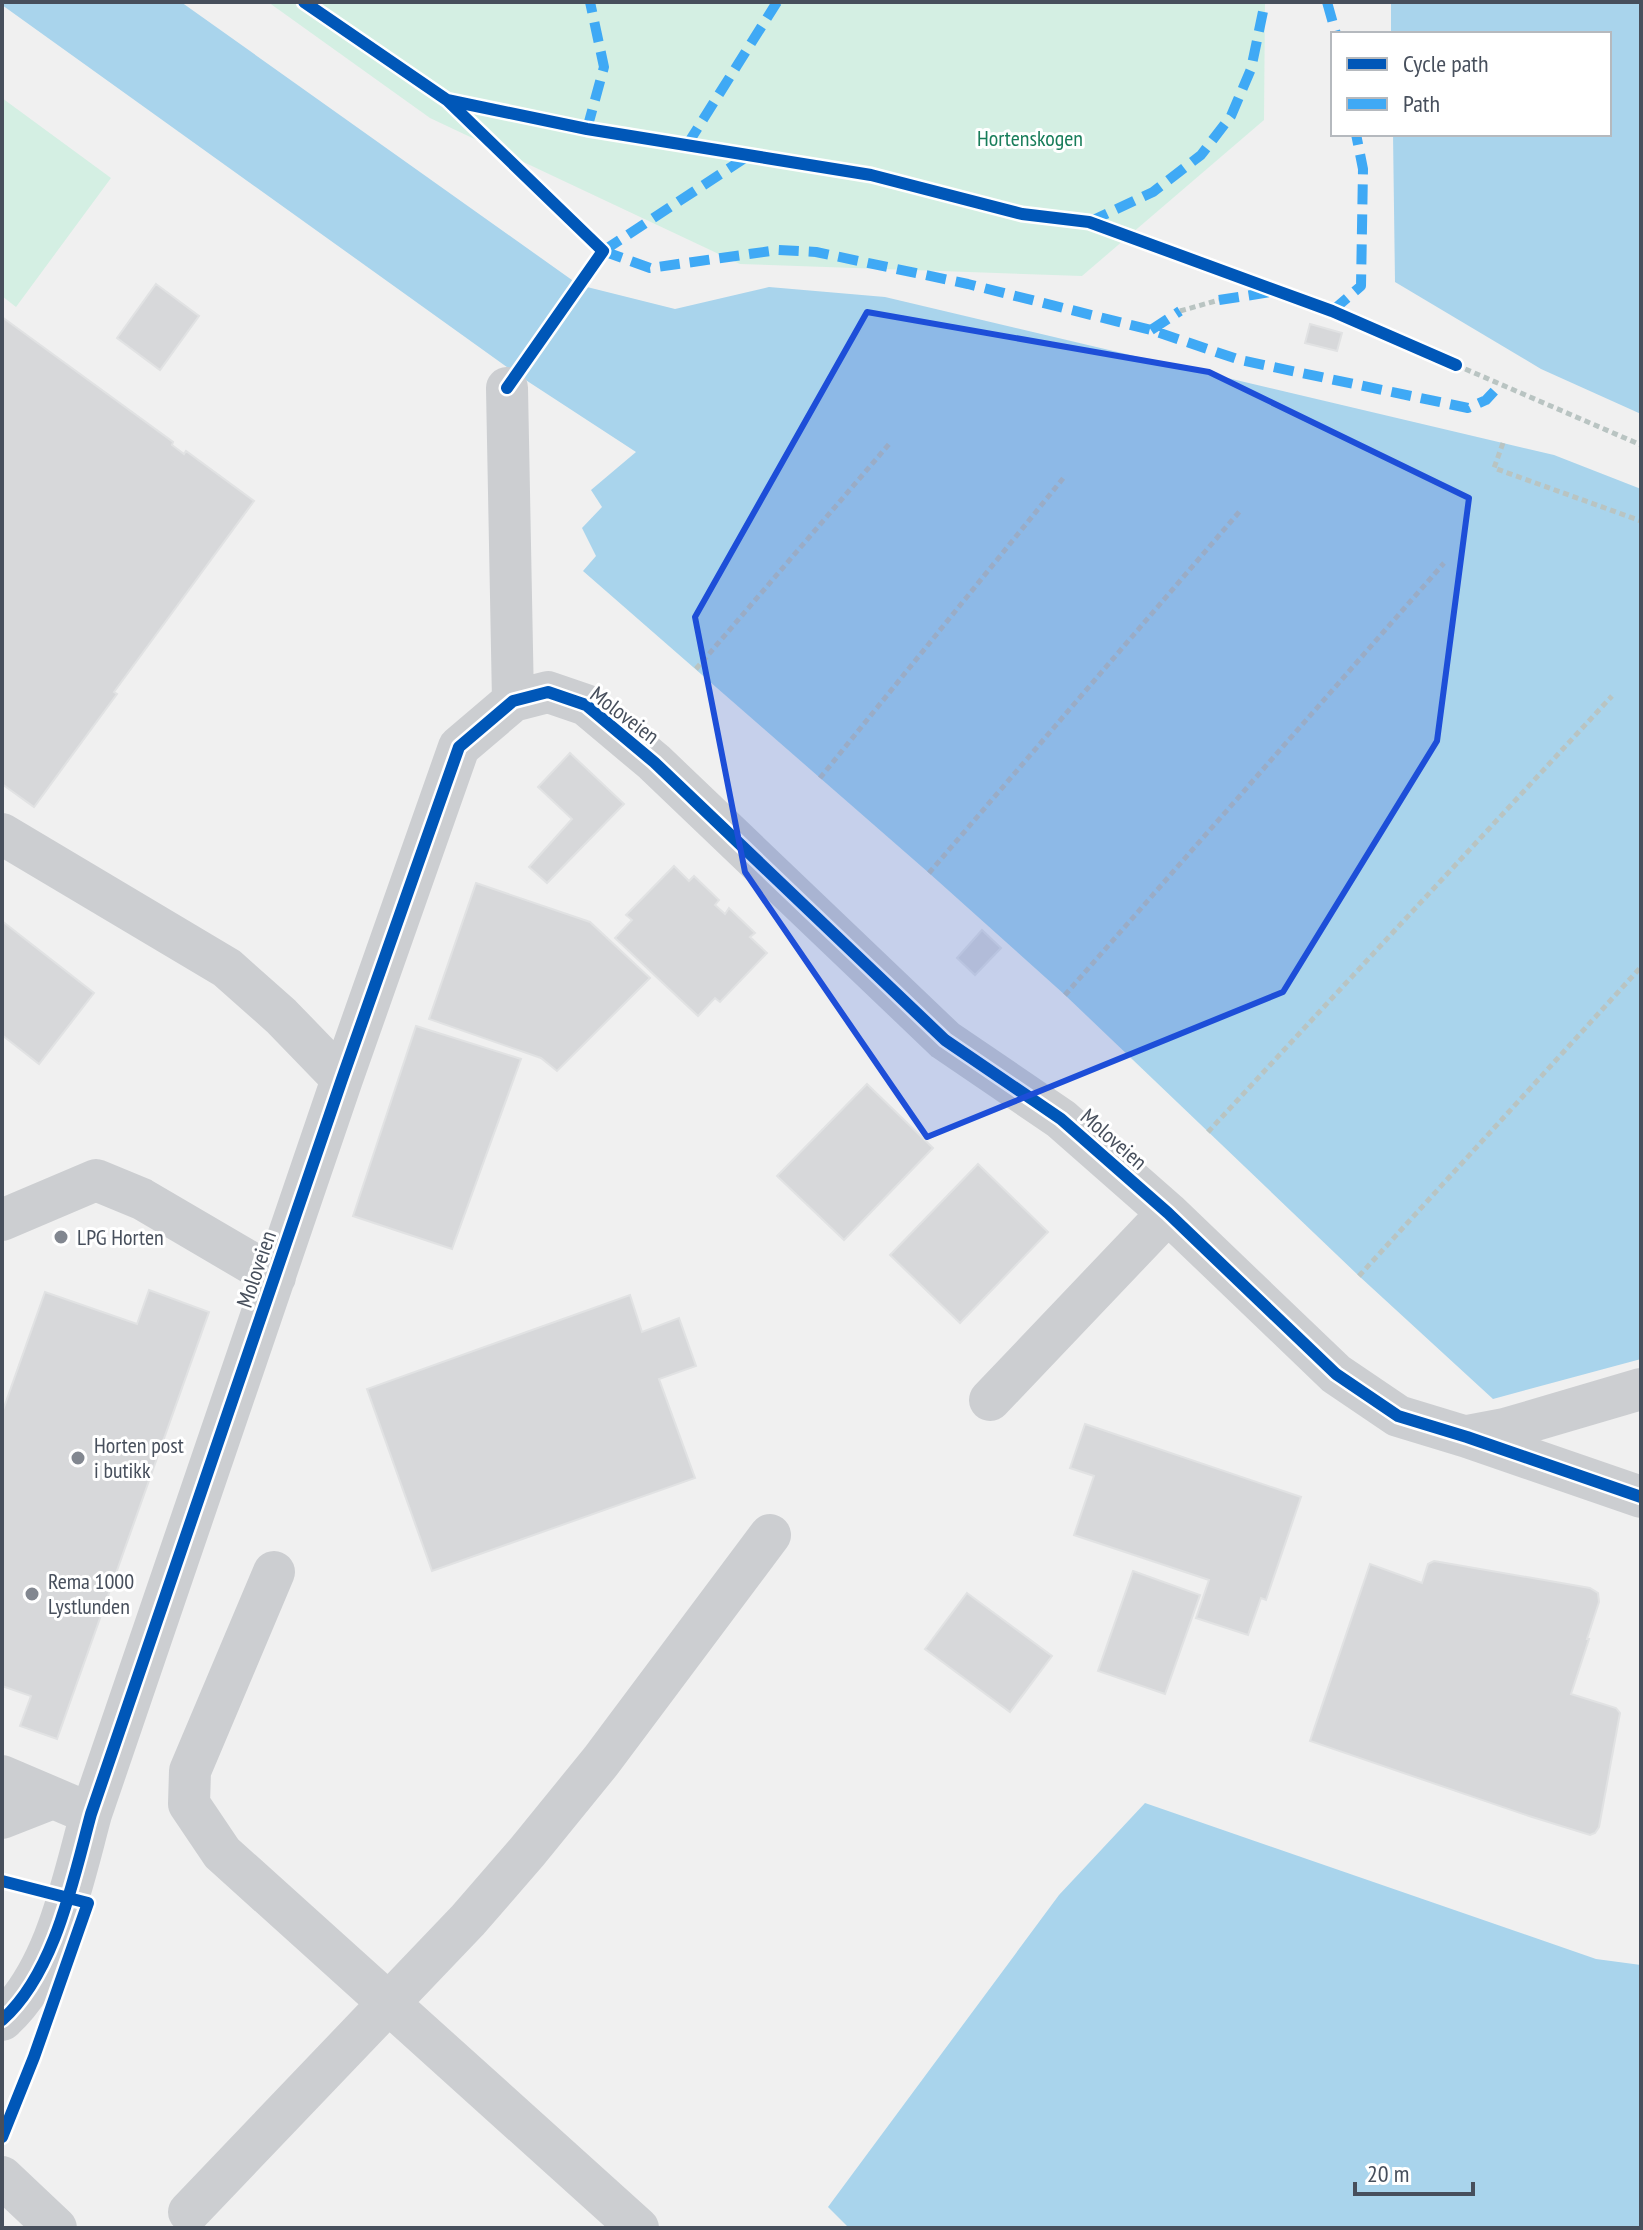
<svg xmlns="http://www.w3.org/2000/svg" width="1643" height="2230" font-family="'PT Sans Narrow',sans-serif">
  <rect width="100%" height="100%" fill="#f0f0f0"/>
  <path fill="#d4efe3" d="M268,2H1265L1264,120L1082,276L740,264L430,118Z
    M2,98L111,178L16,307L2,296Z"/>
  <path fill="#a9d4ec" d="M2,2H181L579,285L675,309L769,287L885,297L1554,455L1641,489V1359L1493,1399L1359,1276L1065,995L929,873L583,571L596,556L582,528L602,507L591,490L636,452L518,375L2,5Z
    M1391,2H1641V414L1541,369L1395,282L1393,134H1609V34H1391Z
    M1145,1803L1596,1959L1641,1965V2228H849L828,2207L1059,1895Z"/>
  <path fill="#d7d8da" stroke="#e1e2e3" stroke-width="2" d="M156,284L199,316L160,370L117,338Z
    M2,317L173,442L172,445L184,454L186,451L254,501L114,692L117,694L34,807L2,784Z
    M1310,324L1342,333L1337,351L1305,343Z
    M570,753L624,804L547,883L529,867L572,819L538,787Z
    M674,866L689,881L694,876L719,900L715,905L725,914L729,908L755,933L750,937L767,953L720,1002L715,998L698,1016L615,938L632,920L626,915Z
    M476,883L590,922L650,978L557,1071L541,1058L429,1019Z
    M2,921L94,993L39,1064L2,1035Z
    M982,930L1001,948L975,975L957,958Z
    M416,1026L521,1059L452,1249L353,1216Z
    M867,1084L933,1148L844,1240L777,1176Z
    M978,1164L1048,1232L960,1323L890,1255Z
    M149,1290L209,1312L57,1739L20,1726L31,1696L2,1686V1413L45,1292L137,1324Z
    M630,1295L642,1332L679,1318L696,1366L659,1379L695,1478L432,1571L367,1389Z
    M1085,1424L1301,1497L1266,1600L1261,1598L1248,1635L1196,1618L1209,1580L1074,1535L1094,1476L1070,1468Z
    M1434,1561L1590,1588L1598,1593L1599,1602L1587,1639H1589L1571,1694L1616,1708L1620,1713L1599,1827L1595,1833L1590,1835L1529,1816L1310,1741L1370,1564L1422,1583L1428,1564Z
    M1133,1571L1200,1595L1165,1694L1098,1671Z
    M967,1593L1052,1656L1010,1712L925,1649Z"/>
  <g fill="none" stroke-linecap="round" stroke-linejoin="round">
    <path stroke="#b9c4c2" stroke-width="5" stroke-dasharray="6 4" stroke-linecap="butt" d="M1180,311L1219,300
      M1456,365L1641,445
      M1503,443L1494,468L1641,521
      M696,669L890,443
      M820,778L1065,476
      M929,873L1240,511
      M1065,995L1444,563
      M1208,1132L1612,696
      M1359,1276L1641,967"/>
    <path stroke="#ccced1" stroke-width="42" d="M507,388L513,701
      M2,834L227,968L281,1016L342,1079
      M2,1220L96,1180L142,1199L275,1277
      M990,1400L1168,1213
      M1468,1436L1505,1429L1641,1389
      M274,1572L190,1771L189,1804L222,1853L638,2228
      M2,1776L91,1814
      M2,1818L53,1798
      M2,2020C55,1973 73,1880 91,1814L342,1079L459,747L513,701L548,692L586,705L654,762L945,1040L1061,1119L1168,1213L1336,1374L1398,1416L1467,1437L1641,1497
      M2,2177L56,2228
      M189,2212L468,1920L527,1852L601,1761L770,1535"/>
    <path stroke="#3fa9f5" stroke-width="10" stroke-dasharray="20 10" stroke-linecap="butt" d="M1327,2L1336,34
      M587,129L604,67L590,2
      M687,145L777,2
      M1089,222L1153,192L1201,155L1231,116L1251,69L1265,2
      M603,251L650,268L778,250L816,252L968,284L1151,330L1240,360L1468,408L1486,400L1501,384
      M603,251L748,156
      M1219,300L1271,292
      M1332,311L1361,286L1363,169L1356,134
      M1151,330L1180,311"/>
    <g stroke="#fff" stroke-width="17">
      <path id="cycleway" d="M304,2L447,100L603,251L507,388
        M447,100L587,129L871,175L1022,214L1089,222L1332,311L1456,365
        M2,1881L88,1903L34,2057L2,2137
        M2,2020C55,1973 73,1880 91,1814L342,1079L459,747L513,701L548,692L586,705L654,762L945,1040L1061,1119L1168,1213L1336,1374L1398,1416L1467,1437L1641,1497"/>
    </g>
    <use href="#cycleway" stroke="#0057b8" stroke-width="12"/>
  </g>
  <path fill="#1d4ed8" fill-opacity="0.2" stroke="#1d4ed8" stroke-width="6" stroke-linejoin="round" d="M867,312L1209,372L1469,498L1437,741L1283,992L927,1137L745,872L695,617Z"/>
  <g fill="#828790" stroke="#fff" stroke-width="3">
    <circle cx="61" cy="1237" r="8"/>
    <circle cx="78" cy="1458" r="8"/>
    <circle cx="32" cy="1594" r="8"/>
  </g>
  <g text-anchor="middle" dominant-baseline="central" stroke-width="6" stroke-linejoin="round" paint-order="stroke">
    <g font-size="22" fill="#187d5a" stroke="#fff">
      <text x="1030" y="138">Hortenskogen</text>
    </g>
    <g font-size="22" fill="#474f5c" stroke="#fff">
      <text transform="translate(625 715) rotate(37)">Moloveien</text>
      <text transform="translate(1114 1139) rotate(41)">Moloveien</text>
      <text transform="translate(256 1269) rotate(-71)">Moloveien</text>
    </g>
    <g font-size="22" fill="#474f5c" stroke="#fff" text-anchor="start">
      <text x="77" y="1237">LPG Horten</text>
      <text x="94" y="1445">Horten post<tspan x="94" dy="25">i butikk</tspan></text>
      <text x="48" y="1581">Rema 1000<tspan x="48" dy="25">Lystlunden</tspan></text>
    </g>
  </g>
  <rect width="1643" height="2230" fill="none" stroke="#474f5c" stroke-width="8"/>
  <rect x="1331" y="32" width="280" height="104" fill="#ffffff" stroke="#b5b9be" stroke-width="2"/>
  <rect x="1347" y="58" width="40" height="12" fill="#0057b8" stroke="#b5b9be" stroke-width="2"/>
  <text x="1403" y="72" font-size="24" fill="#474f5c">Cycle path</text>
  <rect x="1347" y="98" width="40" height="12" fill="#3fa9f5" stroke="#b5b9be" stroke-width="2"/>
  <text x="1403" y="112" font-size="24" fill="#474f5c">Path</text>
  <path d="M1355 2182v12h118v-12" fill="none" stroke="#474f5c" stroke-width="4"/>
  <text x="1367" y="2182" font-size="24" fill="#474f5c" stroke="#ffffff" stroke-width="6" paint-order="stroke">20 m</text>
</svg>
